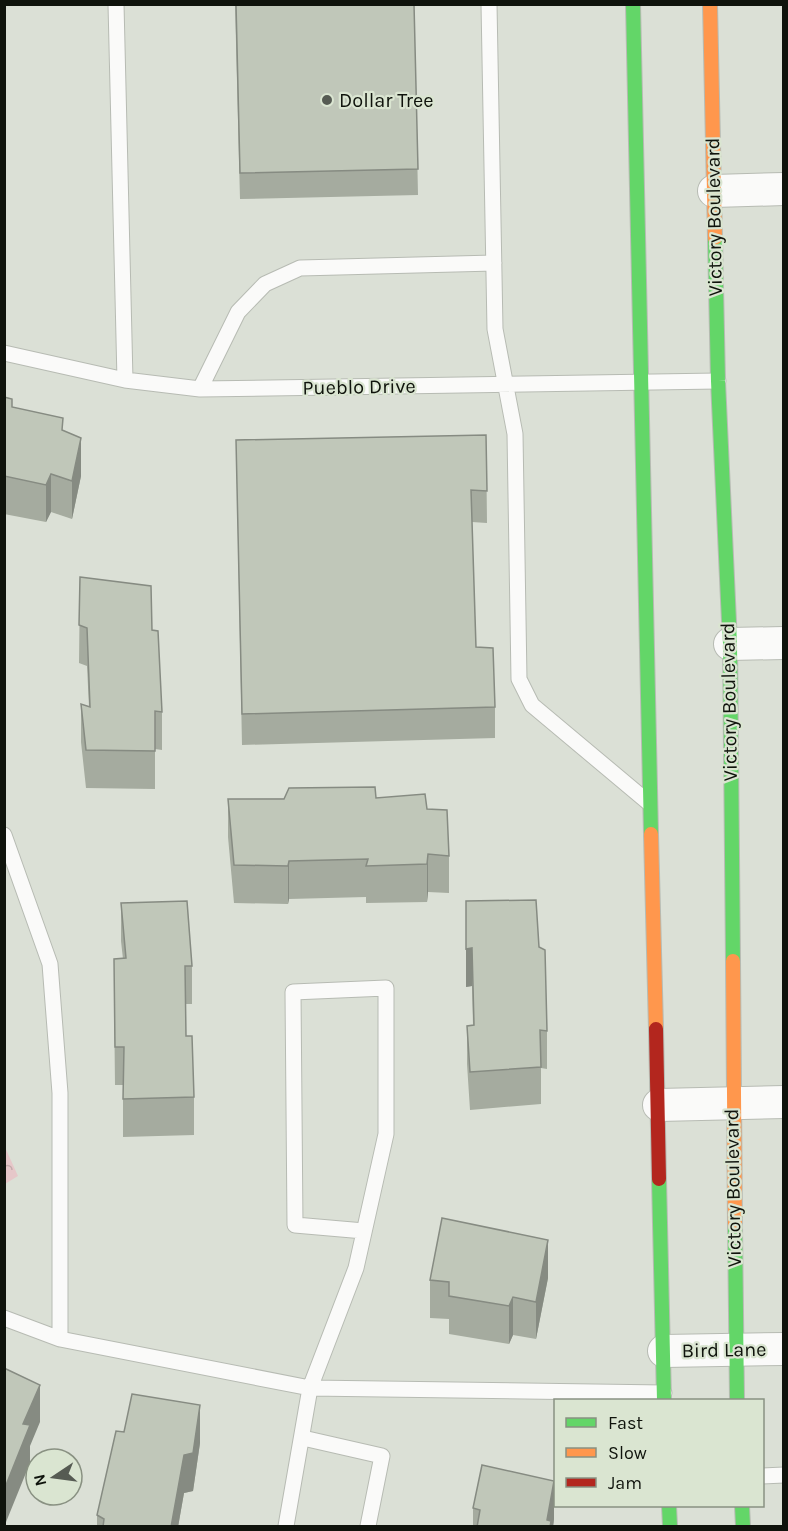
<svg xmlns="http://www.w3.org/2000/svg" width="788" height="1531" font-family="Karla,sans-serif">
  <defs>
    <pattern id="park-crowns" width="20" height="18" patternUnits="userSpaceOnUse" patternTransform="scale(1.5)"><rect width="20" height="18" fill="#e6c7c9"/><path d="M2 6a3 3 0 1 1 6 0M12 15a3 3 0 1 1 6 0" fill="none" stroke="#c4aaab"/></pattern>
  </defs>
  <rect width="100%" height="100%" fill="#dbe0d6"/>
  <path fill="url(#park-crowns)" d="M4,1145L18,1176L5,1184H4Z"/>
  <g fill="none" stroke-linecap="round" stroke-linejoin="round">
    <g stroke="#b7bbb3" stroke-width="17">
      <path id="lane" d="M116,4L125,380
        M489,4L495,329L515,434L519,679L532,705L649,803
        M4,353L125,380L200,389L718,381
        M200,389L238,312L265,284L300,268L494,263
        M4,835L50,964L60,1093V1339L4,1318
        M60,1339L310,1388L664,1393
        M303,1438L382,1456L368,1526
        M762,1476L784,1475
        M286,1526L310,1388L356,1268L386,1134V988L293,992L295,1225L364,1231"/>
    </g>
    <g stroke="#b7bbb3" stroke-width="34">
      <path id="street" d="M714,191L784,189
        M730,644L784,643
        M659,1105L784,1102
        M664,1351L784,1349"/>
    </g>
    <g stroke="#b7bbb3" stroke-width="16">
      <path id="fast" d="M633,4L651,834
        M715,238L718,381L730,644L733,961
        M659,1179L664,1400
        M735,1225L737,1400
        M669,1506L670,1526
        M742,1506L743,1526"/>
    </g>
    <g stroke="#b7bbb3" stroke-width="16">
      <path id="slow" d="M710,4L715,238
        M651,834L656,1029
        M733,961L735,1225"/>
    </g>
    <g stroke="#b7bbb3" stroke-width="16">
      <path id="jam" d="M656,1029L659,1179"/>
    </g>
    <use href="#lane" stroke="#fafaf9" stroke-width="15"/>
    <use href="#street" stroke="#fafaf9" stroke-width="32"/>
    <use href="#fast" stroke="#63d668" stroke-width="14"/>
    <use href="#slow" stroke="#ff974d" stroke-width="14"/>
    <use href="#jam" stroke="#b3261e" stroke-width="14"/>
  </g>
  <path fill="#a5ab9f" d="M235,4H414L418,195L240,199Z
    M4,397L12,407L63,431L81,476L72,519L51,512L46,522L4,514Z
    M486,435L487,523L472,522L476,647L495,707V738L242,745L236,440Z
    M80,577L152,630L162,712V750L155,749V789L86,788L81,742V704L89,707L87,666L79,663Z
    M376,798L427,809L449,856V893L428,892L427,902L366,903V897L289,899L288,904L234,903L228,837V799Z
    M466,901L539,947L547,1031V1069L541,1068V1104L470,1110L467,1064V1026L473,1025L472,986L466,987Z
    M121,903L192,966V1004H185L186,1036L194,1097V1135L123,1137V1085H115L114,997L123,959L121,941Z
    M548,1278L536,1339L513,1335L509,1344L449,1334V1319L430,1318V1280Z
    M200,1443L193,1491L184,1493L178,1527H97V1515Z
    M473,1508L554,1519L553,1527H473Z"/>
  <path fill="#868b82" d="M81,438V476L72,519V481Z
    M51,474V512L46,522V485Z
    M428,854V892L427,902V864Z
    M289,861V899L288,904V866Z
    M472,948V986L466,987V949Z
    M548,1240V1278L536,1339V1302Z
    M513,1297V1335L509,1344V1306Z
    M40,1385V1422L30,1446V1463L4,1527V1490L23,1424Z
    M200,1405V1443L193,1491L184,1493L178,1527H171L184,1455Z
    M554,1481V1519L553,1527H547V1520Z"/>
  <path fill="#c0c7b9" stroke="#868b82" stroke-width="1.5" d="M236,4H414L418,169L240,173Z
    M4,397L12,399V407L63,418L62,430L81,438L72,481L51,474L46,485L4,476Z
    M486,435L487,491L471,490L476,647L493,648L495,707L242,714L236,440Z
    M80,577L151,586L152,630L158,631L162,712L155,711V751L86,750L81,704L90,707L87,628L79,625Z
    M375,787L376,798L425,794L427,809L447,810L449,856L428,854L427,864L366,866L368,859L289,861L288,866L234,865L228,799H284L289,788Z
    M536,900L539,947L545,950L547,1031L540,1030L541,1067L470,1072L467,1026L474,1025L472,948L466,949V901Z
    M187,901L192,966H185L186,1036H192L194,1097L123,1099L124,1047H115L114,959L126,958L121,903Z
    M442,1218L548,1240L536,1302L513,1297L509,1306L449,1296V1282L430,1280Z
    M4,1368L40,1385L23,1424L30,1425L4,1490Z
    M132,1394L200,1405L193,1453L184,1455L171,1527H103L104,1519L97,1515L116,1431L124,1432Z
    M482,1465L554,1481L547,1520L551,1521L550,1527H477L480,1510L473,1508Z"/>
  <circle fill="#565b53" stroke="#dae5d1" stroke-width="2" cx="327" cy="100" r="6"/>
  <g text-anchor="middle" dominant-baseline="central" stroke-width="4.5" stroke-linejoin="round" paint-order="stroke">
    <g font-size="20" fill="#0f130c" stroke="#dae5d1" text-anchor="start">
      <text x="339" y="100">Dollar Tree</text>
    </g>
    <g font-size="20" fill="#0f130c" stroke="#dae5d1">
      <text transform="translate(714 217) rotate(-91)">Victory Boulevard</text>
      <text transform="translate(359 387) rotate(-1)">Pueblo Drive</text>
      <text transform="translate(729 702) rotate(-91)">Victory Boulevard</text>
      <text transform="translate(733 1188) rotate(-91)">Victory Boulevard</text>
      <text transform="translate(724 1350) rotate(-1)">Bird Lane</text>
    </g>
  </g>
  <rect width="788" height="1531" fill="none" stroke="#0f130c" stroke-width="12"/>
  <rect x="554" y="1399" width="210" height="108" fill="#dae5d1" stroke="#899182" stroke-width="1.5"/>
  <rect x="566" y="1418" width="30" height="9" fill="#63d668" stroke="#899182" stroke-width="1.5"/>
  <text x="608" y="1429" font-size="18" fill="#0f130c">Fast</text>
  <rect x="566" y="1448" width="30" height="9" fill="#ff974d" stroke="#899182" stroke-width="1.5"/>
  <text x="608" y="1459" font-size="18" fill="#0f130c">Slow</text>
  <rect x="566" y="1478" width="30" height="9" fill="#b3261e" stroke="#899182" stroke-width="1.5"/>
  <text x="608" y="1489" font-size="18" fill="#0f130c">Jam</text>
  <g transform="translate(54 1477) rotate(257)"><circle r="28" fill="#dae5d1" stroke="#899182" stroke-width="1.5"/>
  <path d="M0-4.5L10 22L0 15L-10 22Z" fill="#565b53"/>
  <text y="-9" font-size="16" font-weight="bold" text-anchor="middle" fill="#0f130c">N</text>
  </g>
</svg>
